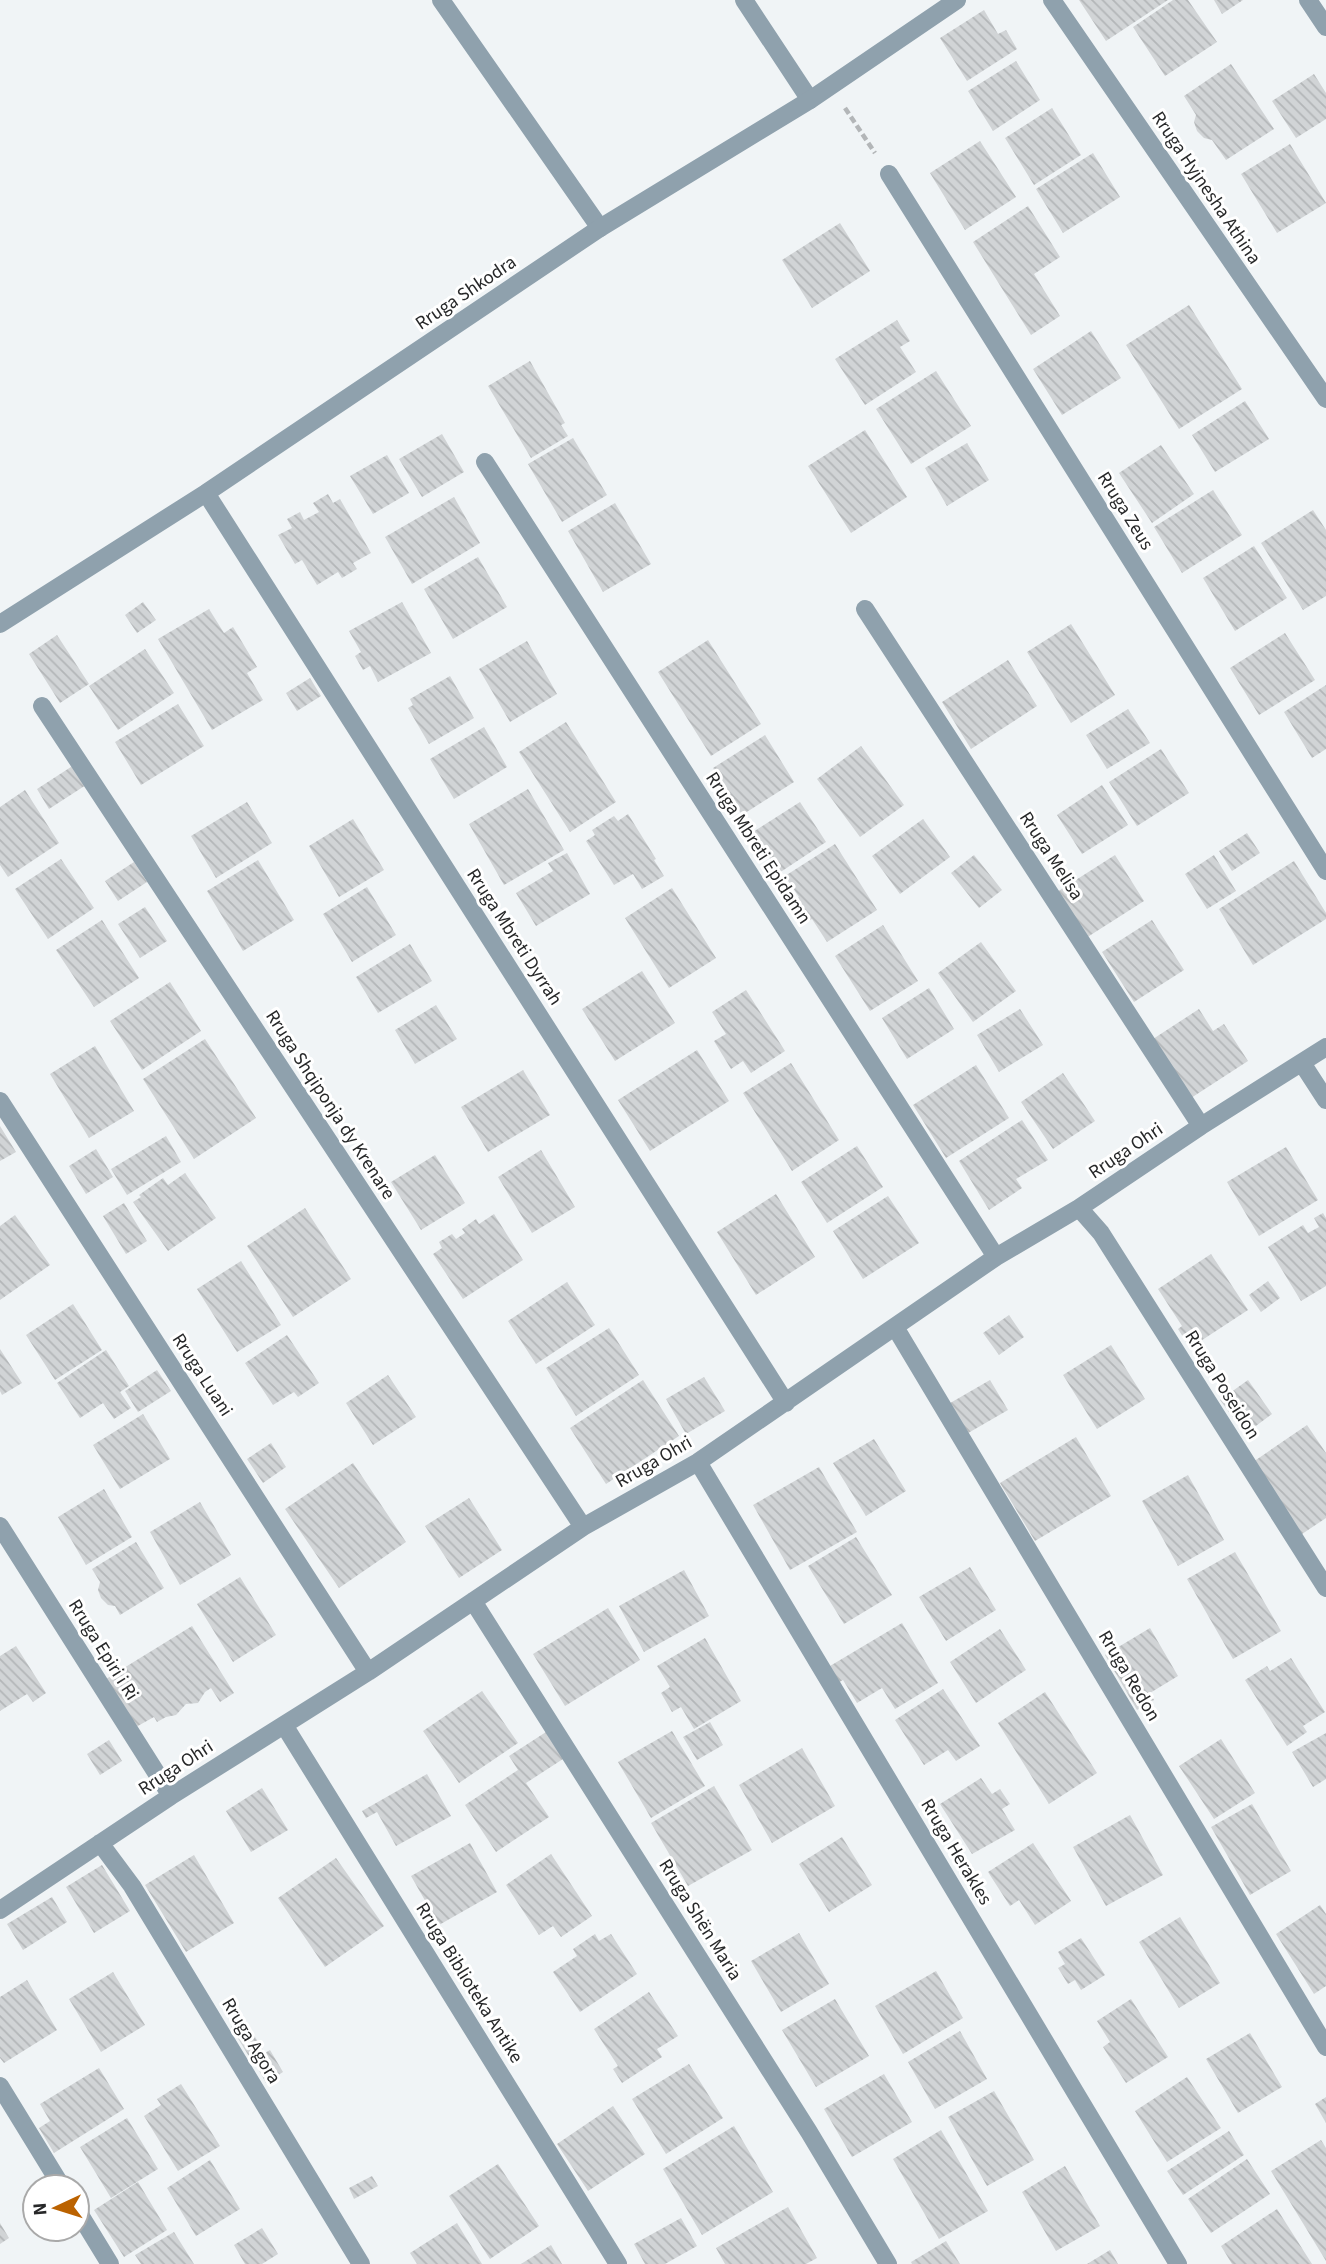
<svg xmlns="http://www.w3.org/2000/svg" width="1326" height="2264" font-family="'Source Sans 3',sans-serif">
  <defs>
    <pattern id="building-back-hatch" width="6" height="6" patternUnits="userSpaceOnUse" patternTransform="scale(1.75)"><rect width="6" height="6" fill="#d1d4d6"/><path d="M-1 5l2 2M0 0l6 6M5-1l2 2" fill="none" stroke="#b3b6b8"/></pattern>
  </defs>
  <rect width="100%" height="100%" fill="#f0f4f6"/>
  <path fill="url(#building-back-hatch)" d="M1079,0H1168L1106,41Z
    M1173,0H1188L1217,42L1165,76L1133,27Z
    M1214,0H1243L1222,14Z
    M984,10L998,34L1006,30L1017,49L967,81L940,38Z
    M1016,61L1040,100L993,131L968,91Z
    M1231,64L1274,129L1226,160L1212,140L1204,138L1197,131L1194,122L1196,115L1184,96Z
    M1314,74L1326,93V119L1296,138L1272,101Z
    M1052,108L1081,155L1034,185L1005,138Z
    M980,141L1016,197L965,230L930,173Z
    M1290,144L1326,203L1277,233L1241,174Z
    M1093,153L1120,197L1063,233L1036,189Z
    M1028,206L1060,257L1034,274L1060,316L1031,335L973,242Z
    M840,223L870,271L812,308L782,260Z
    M1189,305L1242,389L1179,429L1126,345Z
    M897,320L910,341L900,347L916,372L865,405L835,359Z
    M1091,331L1121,378L1062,415L1033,369Z
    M530,361L565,423L561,425L568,436L531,458L488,386Z
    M936,371L971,426L911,464L876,409Z
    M1245,401L1269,439L1215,472L1192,435Z
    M865,430L907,497L851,533L808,466Z
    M442,434L464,472L422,497L399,459Z
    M573,438L607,495L562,522L528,464Z
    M967,443L989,480L947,506L925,468Z
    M1161,445L1194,494L1152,523L1119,473Z
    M387,455L409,493L373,514L350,476Z
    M1213,490L1242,535L1182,573L1154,527Z
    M328,494L333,503L340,499L371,553L353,563L357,569L342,578L338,572L317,585L302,560L295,564L278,535L292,528L287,519L300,512L304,520L319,512L313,503Z
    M454,497L480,543L412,584L385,537Z
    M615,503L651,564L603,592L568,531Z
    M1313,510L1326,530V596L1303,610L1261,543Z
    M1254,546L1287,598L1235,631L1203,578Z
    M478,557L507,607L453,639L424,589Z
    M143,602L156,620L137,633L125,615Z
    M402,602L431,653L378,682L370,666L363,670L355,656L361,652L349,631Z
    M209,609L224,633L233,627L257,667L247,673L263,700L212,730L158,639Z
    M1071,624L1115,695L1071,723L1027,652Z
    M1285,633L1315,680L1259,715L1230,668Z
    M57,635L89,684L60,703L29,654Z
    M708,640L761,724L711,756L658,672Z
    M527,641L557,694L510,722L479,669Z
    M145,649L174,693L118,730L89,686Z
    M1008,660L1037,706L971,749L942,702Z
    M450,676L474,718L429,744L408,708L413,705L410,699Z
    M310,678L321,696L297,711L286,693Z
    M1326,685V749L1312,758L1284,712Z
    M178,704L204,746L141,785L115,742Z
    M1128,709L1150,743L1107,769L1086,735Z
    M566,722L616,802L570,832L519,752Z
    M484,727L507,767L454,799L430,759Z
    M765,735L794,782L742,815L713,768Z
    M861,746L904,805L860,837L817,779Z
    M1161,749L1189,793L1137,826L1109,782Z
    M74,765L86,785L49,809L37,789Z
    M1102,785L1128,825L1082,854L1057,815Z
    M528,789L564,850L504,885L469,824Z
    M25,790L59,843L8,877L0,865V807Z
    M247,802L272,843L216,878L191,836Z
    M800,802L826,842L779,873L753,832Z
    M628,814L656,859L654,860L664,876L642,889L633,874L614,885L586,841L595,835L592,830L614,816L618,821Z
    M353,819L384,870L339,897L309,846Z
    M923,819L950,857L900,894L872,856Z
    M1247,833L1260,853L1232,871L1219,851Z
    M835,844L877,910L827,942L812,919L802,925L788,904L799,897L785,876Z
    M567,853L590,894L536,926L516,893L553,871L548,863Z
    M974,855L1002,890L979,908L951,873Z
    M1115,855L1144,901L1086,938L1057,892Z
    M1214,855L1236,891L1207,909L1185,874Z
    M61,859L94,908L48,939L15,889Z
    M258,860L294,920L243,951L207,891Z
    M1294,861L1326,913V919L1253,965L1219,909Z
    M134,862L147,882L118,901L105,881Z
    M367,887L396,935L352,962L323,914Z
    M672,888L716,958L669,988L625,918Z
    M145,907L167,941L140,958L118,924Z
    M102,920L139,978L94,1007L56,950Z
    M1152,920L1184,970L1134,1002L1102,952Z
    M883,925L918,981L870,1011L835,956Z
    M981,942L1016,991L973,1022L938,973Z
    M410,944L432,981L378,1013L356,977Z
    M642,971L675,1023L615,1061L582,1009Z
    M170,982L201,1031L142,1070L110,1021Z
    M929,988L954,1029L907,1059L882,1018Z
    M746,990L785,1051L751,1073L743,1061L731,1069L714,1041L726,1034L712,1012Z
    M436,1005L457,1039L415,1064L395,1030Z
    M1020,1009L1043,1045L999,1072L977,1035Z
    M1199,1009L1213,1031L1224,1024L1248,1061L1191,1098L1153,1039Z
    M205,1039L256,1118L194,1159L143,1079Z
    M95,1046L134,1111L89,1138L50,1074Z
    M697,1050L729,1101L650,1151L618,1100Z
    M791,1063L839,1140L792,1171L743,1093Z
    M976,1065L1009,1118L946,1158L913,1105Z
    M523,1070L550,1115L488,1152L461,1107Z
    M1063,1073L1095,1121L1053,1149L1021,1102Z
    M1022,1120L1048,1160L1016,1179L1022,1188L989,1210L959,1161Z
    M0,1126L16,1152L0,1161Z
    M166,1136L181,1162L127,1195L111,1169Z
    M857,1146L883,1187L827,1223L801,1182Z
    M1286,1147L1318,1200L1259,1236L1227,1182Z
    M96,1149L113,1177L86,1194L69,1166Z
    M541,1150L575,1207L532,1233L498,1177Z
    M435,1155L465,1203L421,1230L391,1182Z
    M185,1173L216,1218L168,1251L133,1202L141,1197L139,1195L163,1178L168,1185Z
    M776,1194L815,1257L756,1295L717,1232Z
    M888,1196L919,1243L863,1279L833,1231Z
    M124,1203L147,1241L126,1254L103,1216Z
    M305,1208L351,1279L293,1317L247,1246Z
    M1323,1213L1326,1218V1286L1301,1301L1268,1247L1303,1225L1308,1233L1319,1227L1314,1218Z
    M494,1214L523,1260L463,1299L433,1254L442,1248L439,1242L452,1234L456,1239L465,1233L462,1229L476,1219L479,1224Z
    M15,1215L50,1265L0,1300V1226Z
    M1211,1254L1248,1310L1190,1348L1178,1329L1182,1326L1158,1289Z
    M241,1261L281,1325L237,1352L197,1289Z
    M1268,1281L1280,1298L1261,1312L1249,1295Z
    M567,1282L595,1325L536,1364L508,1321Z
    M73,1304L102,1350L55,1380L26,1335Z
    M1009,1315L1024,1337L999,1355L983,1333Z
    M609,1328L639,1375L576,1416L546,1368Z
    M287,1335L319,1383L298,1397L294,1392L273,1405L245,1363Z
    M1111,1345L1145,1399L1097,1429L1063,1375Z
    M0,1349L22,1383L2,1395L0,1391Z
    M106,1350L129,1386L120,1392L131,1408L114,1419L103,1403L80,1418L57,1383Z
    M157,1370L171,1391L138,1412L125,1391Z
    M388,1375L416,1417L373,1445L346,1403Z
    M704,1377L725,1411L686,1434L666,1399Z
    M643,1380L679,1436L606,1484L570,1428Z
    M990,1380L1008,1410L963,1436L945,1406Z
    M1248,1380L1272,1414L1245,1434L1220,1400Z
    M143,1414L170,1459L120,1489L93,1445Z
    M1307,1425L1326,1453V1518L1302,1534L1253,1462Z
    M1076,1437L1111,1496L1035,1541L1000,1483Z
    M874,1439L906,1491L866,1516L833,1463Z
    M271,1443L286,1467L263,1483L247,1459Z
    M353,1463L406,1542L339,1588L285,1509Z
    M819,1467L857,1532L790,1570L753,1505Z
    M1188,1475L1224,1540L1178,1566L1142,1501Z
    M104,1489L132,1537L86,1565L58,1517Z
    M469,1498L502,1550L459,1578L425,1526Z
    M200,1502L231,1555L180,1585L150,1532Z
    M856,1537L892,1595L844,1624L808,1566Z
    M136,1542L164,1588L120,1615L115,1606L108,1605L101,1598L98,1590L100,1582L92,1569Z
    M1235,1552L1281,1631L1233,1659L1187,1579Z
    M970,1567L996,1610L946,1641L919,1597Z
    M684,1570L709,1616L644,1652L619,1606Z
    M240,1577L276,1635L233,1662L197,1604Z
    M608,1608L640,1660L565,1706L533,1654Z
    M902,1623L938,1683L895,1709L882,1688L857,1703L843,1680L834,1685L825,1669Z
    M192,1626L234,1693L220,1702L211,1688L205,1692L198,1703L186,1704L176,1715L166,1717L157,1722L154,1717L136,1727L106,1679Z
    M1150,1628L1178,1676L1150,1693L1154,1700L1137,1710L1105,1655Z
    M1000,1629L1026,1670L976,1703L950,1662Z
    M705,1638L741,1701L694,1729L681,1707L672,1712L661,1693L670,1687L657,1666Z
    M16,1646L46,1693L33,1702L27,1694L0,1711V1656Z
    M1291,1658L1325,1712L1303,1726L1307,1732L1287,1746L1245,1680L1267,1666L1270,1671Z
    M943,1689L980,1746L956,1761L948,1750L924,1765L895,1720Z
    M482,1691L518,1743L459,1783L423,1731Z
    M1045,1692L1097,1773L1049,1804L998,1723Z
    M710,1722L723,1745L697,1760L683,1737Z
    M672,1731L705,1786L651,1818L618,1762Z
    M546,1732L563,1759L526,1783L549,1817L496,1852L465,1805L518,1770L509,1756Z
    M1326,1733V1779L1313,1787L1292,1752Z
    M1221,1739L1255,1793L1214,1819L1179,1766Z
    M109,1740L122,1761L100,1775L87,1754Z
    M802,1748L835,1806L772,1843L739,1785Z
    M427,1774L451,1816L396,1846L377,1812L366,1818L362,1811Z
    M981,1778L992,1794L1000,1789L1010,1804L1002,1809L1015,1830L972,1854L940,1804Z
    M714,1786L752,1850L688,1886L651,1823Z
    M262,1788L288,1830L251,1852L226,1811Z
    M1252,1804L1291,1871L1250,1895L1211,1827Z
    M1130,1815L1163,1875L1106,1906L1073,1847Z
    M842,1837L872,1885L829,1912L799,1864Z
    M470,1843L497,1892L439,1925L411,1876Z
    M1033,1843L1071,1901L1035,1925L1019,1900L1010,1906L988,1872Z
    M551,1854L592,1916L561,1937L553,1926L539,1935L506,1885Z
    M194,1855L234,1923L186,1952L145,1885Z
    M336,1858L384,1926L325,1967L278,1898Z
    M102,1865L130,1911L94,1933L66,1887Z
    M52,1897L67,1922L23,1950L7,1924Z
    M1320,1905L1326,1914V1986L1314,1994L1276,1934Z
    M1180,1917L1220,1983L1179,2008L1139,1942Z
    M799,1933L829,1984L781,2012L751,1961Z
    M595,1934L599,1941L611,1934L637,1974L580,2012L553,1972L577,1956L573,1949Z
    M1081,1938L1105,1975L1081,1990L1075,1980L1068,1984L1058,1968L1065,1964L1058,1952Z
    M936,1971L963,2018L903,2054L875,2006Z
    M113,1972L145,2025L101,2052L69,1999Z
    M27,1980L57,2030L4,2063L0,2058V1997Z
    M649,1992L678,2036L657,2049L662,2057L622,2083L613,2069L618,2066L594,2029Z
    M835,1999L869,2056L816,2087L782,2030Z
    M1131,1999L1168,2057L1126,2083L1103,2047L1110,2042L1097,2021Z
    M244,2019L263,2050L250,2058L231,2027Z
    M960,2031L987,2079L935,2109L908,2062Z
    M1250,2033L1282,2087L1238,2113L1206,2059Z
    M270,2050L283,2072L266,2083L253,2060Z
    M689,2064L723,2118L666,2154L632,2099Z
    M99,2068L124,2109L54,2153L39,2128L50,2121L40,2104Z
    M884,2074L912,2122L852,2157L824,2109Z
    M1187,2077L1221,2128L1167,2162L1135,2111Z
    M181,2084L220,2146L178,2171L144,2116L161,2105L157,2099Z
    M994,2091L1034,2160L987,2186L948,2117Z
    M1326,2097V2123L1315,2104Z
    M613,2106L645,2154L588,2191L557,2144Z
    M127,2118L158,2169L111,2198L80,2147Z
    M734,2126L773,2192L702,2235L663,2169Z
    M941,2130L988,2211L939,2239L893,2159Z
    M1229,2131L1244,2155L1183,2195L1167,2171Z
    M1321,2140L1326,2148V2261L1271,2171Z
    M1247,2159L1270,2194L1211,2233L1188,2199Z
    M210,2160L240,2209L196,2236L167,2188Z
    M498,2164L539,2226L490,2259L449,2196Z
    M1065,2166L1100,2226L1056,2251L1022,2192Z
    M372,2176L378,2186L354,2199L349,2188Z
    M138,2182L167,2230L124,2257L94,2210Z
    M788,2207L817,2258L806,2264H725L716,2248Z
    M1277,2209L1312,2264H1232L1221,2246Z
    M681,2218L697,2246L665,2264H645L634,2244Z
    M0,2223L9,2238L0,2244Z
    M457,2223L482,2264H417L410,2253Z
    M262,2228L278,2254L262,2264H245L234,2245Z
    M174,2232L194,2264H141L135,2255Z
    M946,2241L960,2264H912L911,2262Z
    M551,2245L562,2264H521Z
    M1110,2250L1118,2264H1087Z"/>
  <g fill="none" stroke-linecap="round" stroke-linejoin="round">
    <path stroke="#b3b6b8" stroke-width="4.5" stroke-dasharray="7 3.5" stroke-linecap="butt" d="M845,108L875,153"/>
    <path stroke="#8fa1ad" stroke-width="18" d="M441,0L600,228
      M744,0L810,100"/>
    <path stroke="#8fa1ad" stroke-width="18" d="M1052,0L1326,399
      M1308,0L1326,27
      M889,174L1326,871
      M485,462L996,1257
      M206,493L786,1403
      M865,609L1201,1126
      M0,624L206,493L600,228L810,100L957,0
      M42,706L583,1527
      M1302,1063L1326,1100
      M0,1101L368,1672
      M1079,1208L1101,1233L1326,1588
      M895,1327L1326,2047
      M698,1462L1178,2264
      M0,1526L171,1796
      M473,1601L809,2132L888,2264
      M284,1725L618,2264
      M100,1843L132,1886L361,2264
      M0,1910L171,1796L368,1672L583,1527L698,1462L996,1257L1079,1208L1201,1126L1326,1047
      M0,2086L62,2187
      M77,2210L110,2264"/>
  </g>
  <g text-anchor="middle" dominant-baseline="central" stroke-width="6" stroke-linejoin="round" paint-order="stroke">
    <g font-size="19" fill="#272829" stroke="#fff">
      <text transform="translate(1206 188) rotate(56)">Rruga Hyjnesha Athina</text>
      <text transform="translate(466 293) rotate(-34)">Rruga Shkodra</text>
      <text transform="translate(1125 511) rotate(58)">Rruga Zeus</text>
      <text transform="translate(758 848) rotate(57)">Rruga Mbreti Epidamn</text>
      <text transform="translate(1051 856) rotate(57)">Rruga Melisa</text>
      <text transform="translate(514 937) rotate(57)">Rruga Mbreti Dyrrah</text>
      <text transform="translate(330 1105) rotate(57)">Rruga Shqiponja dy Krenare</text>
      <text transform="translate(1126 1151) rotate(-34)">Rruga Ohri</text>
      <text transform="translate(202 1375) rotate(57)">Rruga Luani</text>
      <text transform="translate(1222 1385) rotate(58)">Rruga Poseidon</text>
      <text transform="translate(654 1462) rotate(-30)">Rruga Ohri</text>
      <text transform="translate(103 1650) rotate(58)">Rruga Epiri i Ri</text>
      <text transform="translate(1129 1676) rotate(59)">Rruga Redon</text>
      <text transform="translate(176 1768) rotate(-33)">Rruga Ohri</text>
      <text transform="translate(956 1852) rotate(59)">Rruga Herakles</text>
      <text transform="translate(700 1920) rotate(58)">Rruga Shën Maria</text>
      <text transform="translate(469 1983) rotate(58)">Rruga Biblioteka Antike</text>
      <text transform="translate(251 2041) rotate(59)">Rruga Agora</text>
    </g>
  </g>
  <g transform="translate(56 2208) rotate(266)"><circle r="33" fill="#ffffff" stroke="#a9a9a9" stroke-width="2"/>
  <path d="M0-5L12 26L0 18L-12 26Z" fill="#bb6200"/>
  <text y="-10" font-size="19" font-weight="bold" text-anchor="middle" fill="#272829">N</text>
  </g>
</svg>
